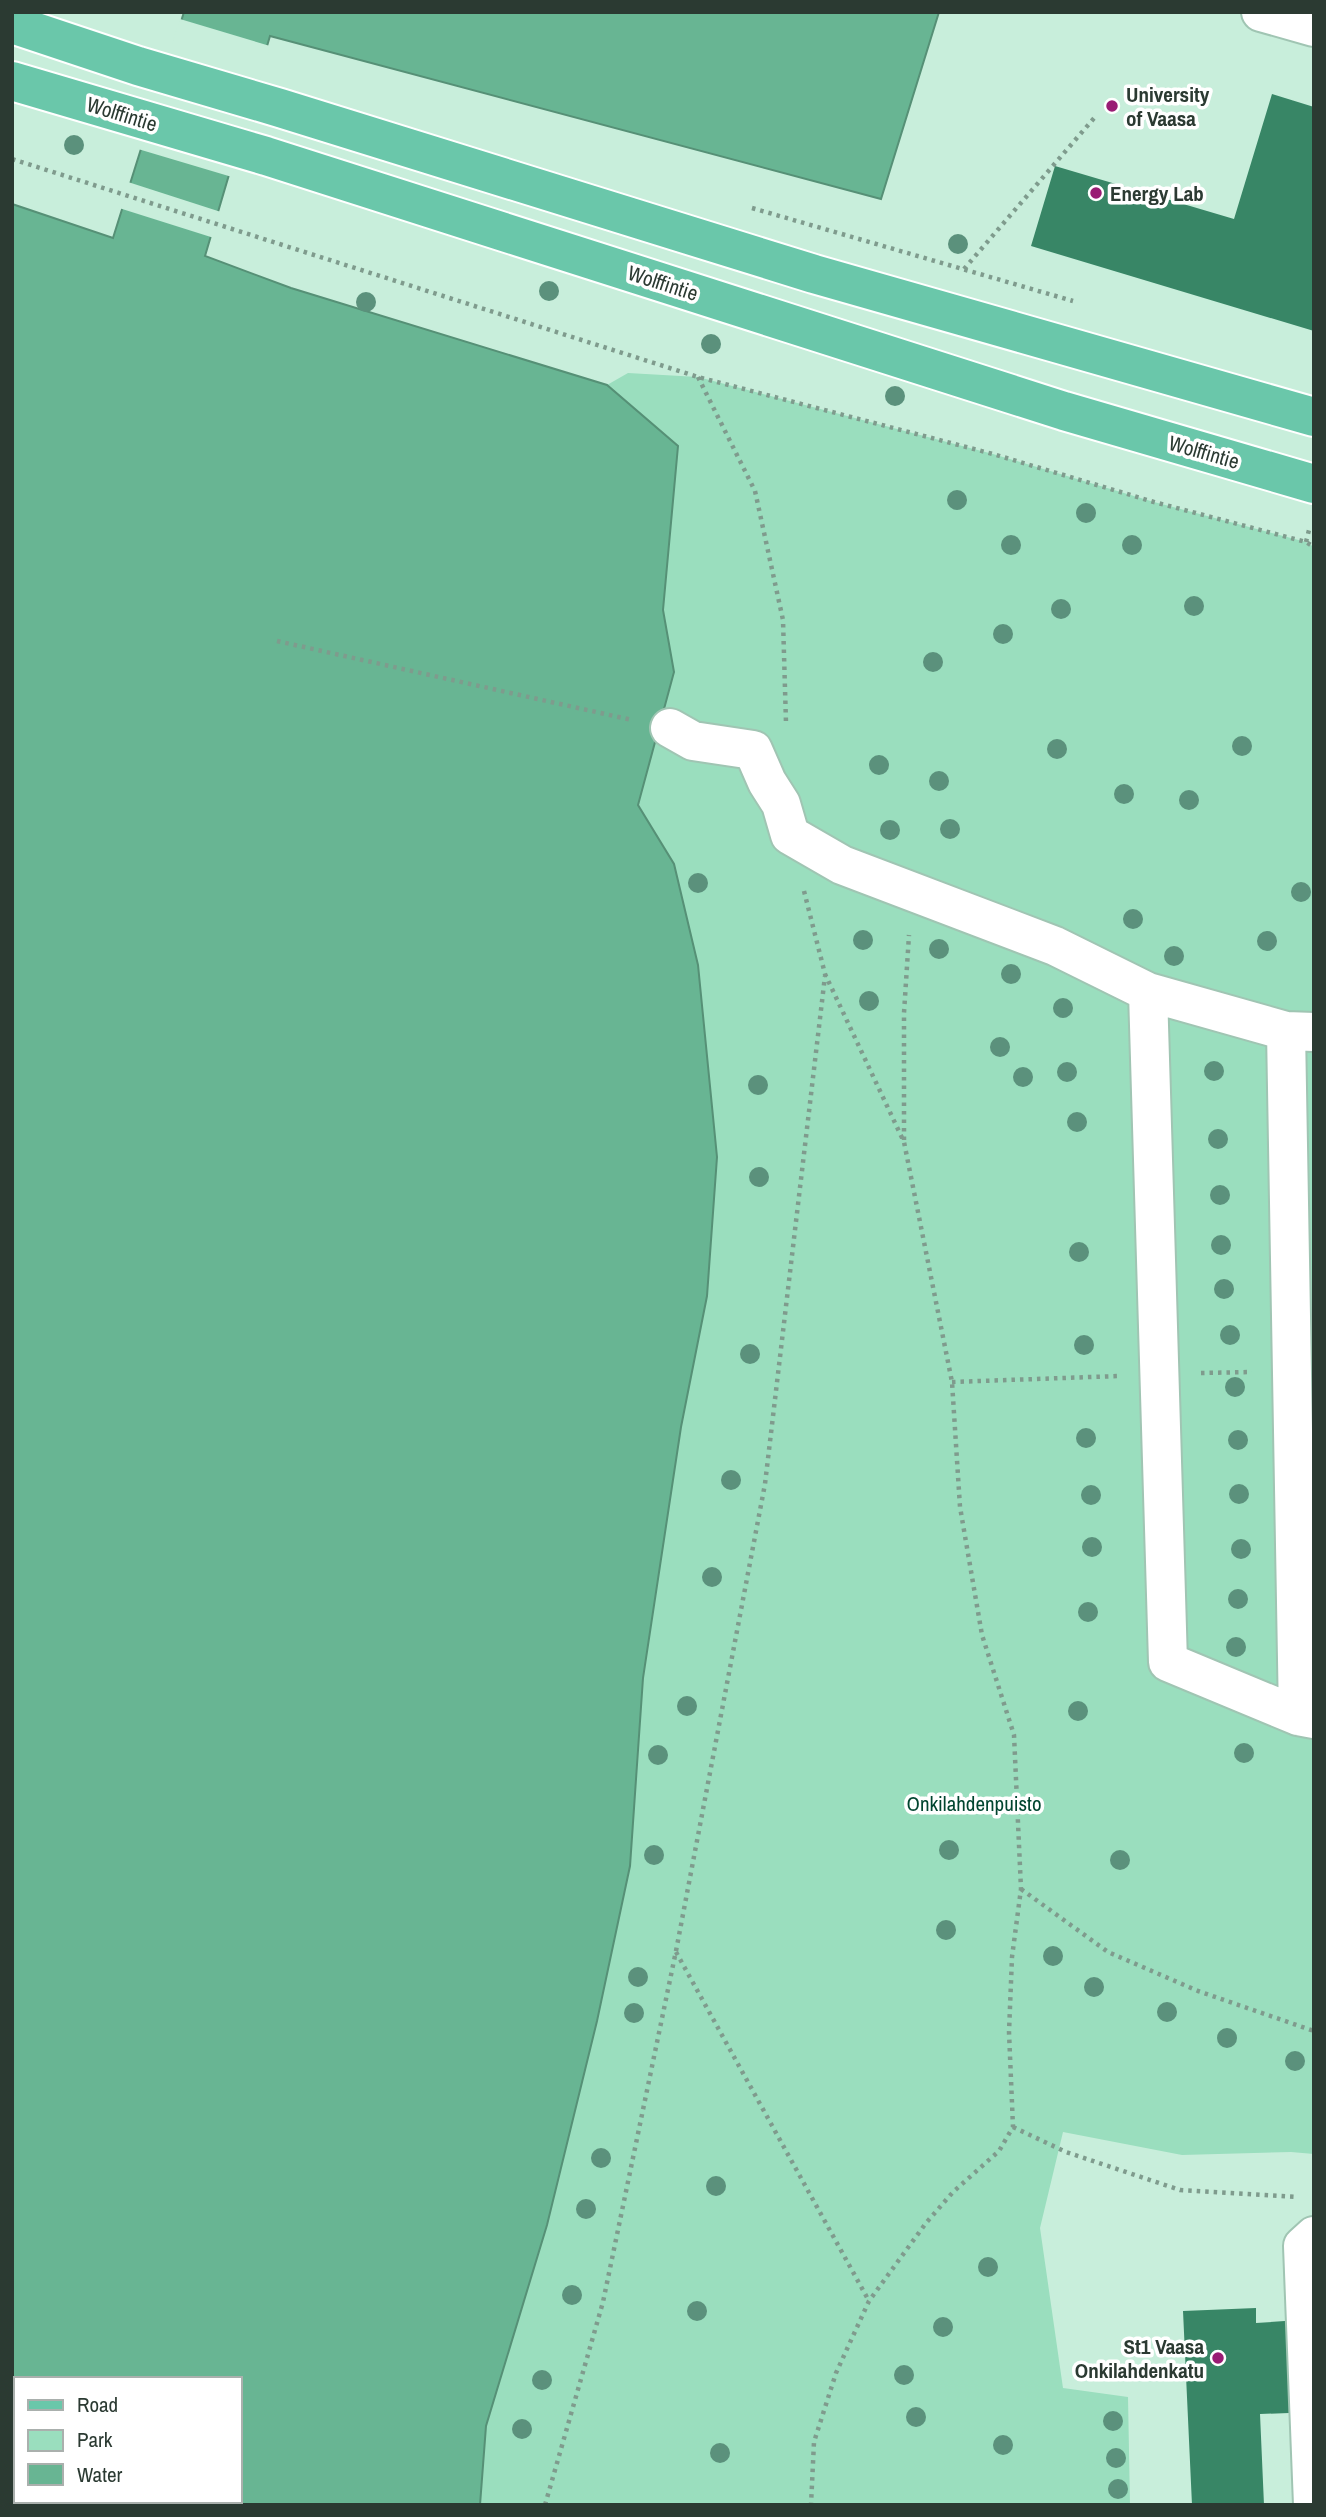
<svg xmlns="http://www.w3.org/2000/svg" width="1326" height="2517" font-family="'Archivo Narrow',sans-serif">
  <rect width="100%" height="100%" fill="#c8eedb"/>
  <path fill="#9adebe" d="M628,373L698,377L993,454L1154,502L1306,542L1314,547V2154L1291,2152L1182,2155L1063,2132L1040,2228L1063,2388L1128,2397L1130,2505H480L486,2426L547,2225L597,2021L630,1866L643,1678L681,1427L707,1296L717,1157L674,864L638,805L674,672L663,610L678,446L607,385Z"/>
  <path fill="#68b593" stroke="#569076" stroke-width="2" fill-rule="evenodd" d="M184,12H939L881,199L270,36L205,256L291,288L607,385L678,446L663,610L674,672L638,805L674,864L698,965L717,1157L707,1296L681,1427L643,1678L630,1866L597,2021L547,2225L486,2426L480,2505H12V204L113,238ZM16,2379H240V2501H16Z"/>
  <path fill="#c8eedb" d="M180,19L270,46L232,177L138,149Z
    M128,182L221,212L214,238L119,208Z"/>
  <path fill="#388666" d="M1272,94L1314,107V331L1031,246L1055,166L1234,219Z
    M1256,2308V2323L1314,2319V2412L1260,2414L1264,2505H1192L1183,2311Z"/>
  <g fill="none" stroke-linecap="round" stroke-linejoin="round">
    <g stroke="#a0c5b3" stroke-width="42">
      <path id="minor" d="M1261,12L1314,27
        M670,728L693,741L753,750L767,782L781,804L790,835L842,865L1055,946L1148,992L1286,1031L1314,1032
        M1148,992L1168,1662L1298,1716L1314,1719
        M1286,1031L1298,1716
        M1313,2505L1303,2246L1314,2236"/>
    </g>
    <g stroke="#fff" stroke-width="42">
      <path id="major" d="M12,24L138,66L280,108L814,274L1314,417
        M12,81L266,156L1064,411L1314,484"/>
    </g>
    <path stroke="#7f9b8d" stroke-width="4.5" stroke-dasharray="3.5 5" stroke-linecap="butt" d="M12,159L698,377L993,454L1154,502L1306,542L1314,547
      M752,208L1073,301
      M964,269L1095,117
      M698,377L755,491L783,620L786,723
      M1306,542L1310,526
      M277,641L632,720
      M804,891L825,974L904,1142L952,1382L960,1507L982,1635L1014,1735L1021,1889L1012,1957L1009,2032L1013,2127L999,2151L953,2192L926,2223L869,2301L836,2373L814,2442L811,2505
      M904,1140V1013L909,935
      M1201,1373L1252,1372
      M952,1382L1119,1376
      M1021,1889L1108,1952L1198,1991L1314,2031
      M676,1952L869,2301
      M1013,2127L1066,2152L1180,2190L1297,2197
      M545,2505L603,2302L676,1951L765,1484L825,976"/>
    <use href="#minor" stroke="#fff" stroke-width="38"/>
    <use href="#major" stroke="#6ac7aa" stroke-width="38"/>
  </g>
  <g fill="#5b917c">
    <circle cx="74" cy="145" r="10"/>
    <circle cx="958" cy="244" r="10"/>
    <circle cx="549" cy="291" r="10"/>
    <circle cx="366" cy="302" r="10"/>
    <circle cx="711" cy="344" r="10"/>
    <circle cx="895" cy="396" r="10"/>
    <circle cx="957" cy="500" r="10"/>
    <circle cx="1086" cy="513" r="10"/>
    <circle cx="1011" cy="545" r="10"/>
    <circle cx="1132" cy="545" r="10"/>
    <circle cx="1194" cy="606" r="10"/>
    <circle cx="1061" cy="609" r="10"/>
    <circle cx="1003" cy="634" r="10"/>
    <circle cx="933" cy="662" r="10"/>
    <circle cx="1242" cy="746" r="10"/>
    <circle cx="1057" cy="749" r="10"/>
    <circle cx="879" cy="765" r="10"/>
    <circle cx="939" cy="781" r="10"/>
    <circle cx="1124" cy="794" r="10"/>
    <circle cx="1189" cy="800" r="10"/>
    <circle cx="950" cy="829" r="10"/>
    <circle cx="890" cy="830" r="10"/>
    <circle cx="698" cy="883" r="10"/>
    <circle cx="1301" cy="892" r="10"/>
    <circle cx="1133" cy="919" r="10"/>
    <circle cx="863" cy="940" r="10"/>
    <circle cx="1267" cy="941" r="10"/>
    <circle cx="939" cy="949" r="10"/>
    <circle cx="1174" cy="956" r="10"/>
    <circle cx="1011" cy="974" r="10"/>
    <circle cx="869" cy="1001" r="10"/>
    <circle cx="1063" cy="1008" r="10"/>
    <circle cx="1000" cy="1047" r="10"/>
    <circle cx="1214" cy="1071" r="10"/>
    <circle cx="1067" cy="1072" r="10"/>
    <circle cx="1023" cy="1077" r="10"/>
    <circle cx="758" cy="1085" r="10"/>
    <circle cx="1077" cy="1122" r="10"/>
    <circle cx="1218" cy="1139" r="10"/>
    <circle cx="759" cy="1177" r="10"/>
    <circle cx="1220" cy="1195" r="10"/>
    <circle cx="1221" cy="1245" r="10"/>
    <circle cx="1079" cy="1252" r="10"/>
    <circle cx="1224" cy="1289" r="10"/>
    <circle cx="1230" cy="1335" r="10"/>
    <circle cx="1084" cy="1345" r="10"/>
    <circle cx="750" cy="1354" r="10"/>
    <circle cx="1235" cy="1387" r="10"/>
    <circle cx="1086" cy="1438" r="10"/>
    <circle cx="1238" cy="1440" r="10"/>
    <circle cx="731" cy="1480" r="10"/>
    <circle cx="1239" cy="1494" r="10"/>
    <circle cx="1091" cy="1495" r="10"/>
    <circle cx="1092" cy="1547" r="10"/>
    <circle cx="1241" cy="1549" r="10"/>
    <circle cx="712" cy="1577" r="10"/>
    <circle cx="1238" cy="1599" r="10"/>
    <circle cx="1088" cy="1612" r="10"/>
    <circle cx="1236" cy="1647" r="10"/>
    <circle cx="687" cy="1706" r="10"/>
    <circle cx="1078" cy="1711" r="10"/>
    <circle cx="1244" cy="1753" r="10"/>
    <circle cx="658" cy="1755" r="10"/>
    <circle cx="949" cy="1850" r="10"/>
    <circle cx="654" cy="1855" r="10"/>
    <circle cx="1120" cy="1860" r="10"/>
    <circle cx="946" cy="1930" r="10"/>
    <circle cx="1053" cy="1956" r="10"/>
    <circle cx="638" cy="1977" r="10"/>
    <circle cx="1094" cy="1987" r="10"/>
    <circle cx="1167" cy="2012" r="10"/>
    <circle cx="634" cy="2013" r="10"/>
    <circle cx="1227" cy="2038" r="10"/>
    <circle cx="1295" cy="2061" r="10"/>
    <circle cx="601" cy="2158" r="10"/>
    <circle cx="716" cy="2186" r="10"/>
    <circle cx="586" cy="2209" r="10"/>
    <circle cx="988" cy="2267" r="10"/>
    <circle cx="572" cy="2295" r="10"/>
    <circle cx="697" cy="2311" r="10"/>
    <circle cx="943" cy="2327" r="10"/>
    <circle cx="904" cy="2375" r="10"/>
    <circle cx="542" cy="2380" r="10"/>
    <circle cx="916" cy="2417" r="10"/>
    <circle cx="1113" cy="2421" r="10"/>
    <circle cx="522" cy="2429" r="10"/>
    <circle cx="1003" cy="2445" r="10"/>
    <circle cx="720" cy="2453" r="10"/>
    <circle cx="1116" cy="2458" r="10"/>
    <circle cx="1118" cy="2489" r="10"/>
  </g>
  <g fill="#991c74" stroke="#fff" stroke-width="2.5">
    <circle cx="1112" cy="106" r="7"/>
    <circle cx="1096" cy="193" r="7"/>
    <circle cx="1218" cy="2358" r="7"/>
  </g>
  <g text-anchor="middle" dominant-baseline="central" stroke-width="7" stroke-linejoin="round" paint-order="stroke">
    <g font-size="21" font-weight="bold" fill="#2b3a32" stroke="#fff" text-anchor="start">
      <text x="1126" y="94">University<tspan x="1126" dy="24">of Vaasa</tspan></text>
      <text x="1110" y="193">Energy Lab</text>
      <text x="1204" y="2346" text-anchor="end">St1 Vaasa<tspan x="1204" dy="24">Onkilahdenkatu</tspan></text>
    </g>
    <g font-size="21" fill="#2b3a32" stroke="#fff">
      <text transform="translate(122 114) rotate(17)">Wolffintie</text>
      <text transform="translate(663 283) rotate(18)">Wolffintie</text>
      <text transform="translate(1204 452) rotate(16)">Wolffintie</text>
    </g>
    <g font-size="21" fill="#01452f" stroke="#fff">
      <text x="974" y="1803">Onkilahdenpuisto</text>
    </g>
  </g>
  <rect width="1326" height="2517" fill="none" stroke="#2b3a32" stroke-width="28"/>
  <rect x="14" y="2377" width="228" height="126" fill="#ffffff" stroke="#aab0ad" stroke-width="2"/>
  <rect x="28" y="2400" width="35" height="10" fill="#6ac7aa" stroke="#aab0ad" stroke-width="2"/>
  <text x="77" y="2412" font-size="21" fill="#2b3a32">Road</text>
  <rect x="28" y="2430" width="35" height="21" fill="#9adebe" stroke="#aab0ad" stroke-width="2"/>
  <text x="77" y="2447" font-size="21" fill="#2b3a32">Park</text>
  <rect x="28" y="2464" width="35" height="21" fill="#68b593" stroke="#aab0ad" stroke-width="2"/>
  <text x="77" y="2482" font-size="21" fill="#2b3a32">Water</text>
</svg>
